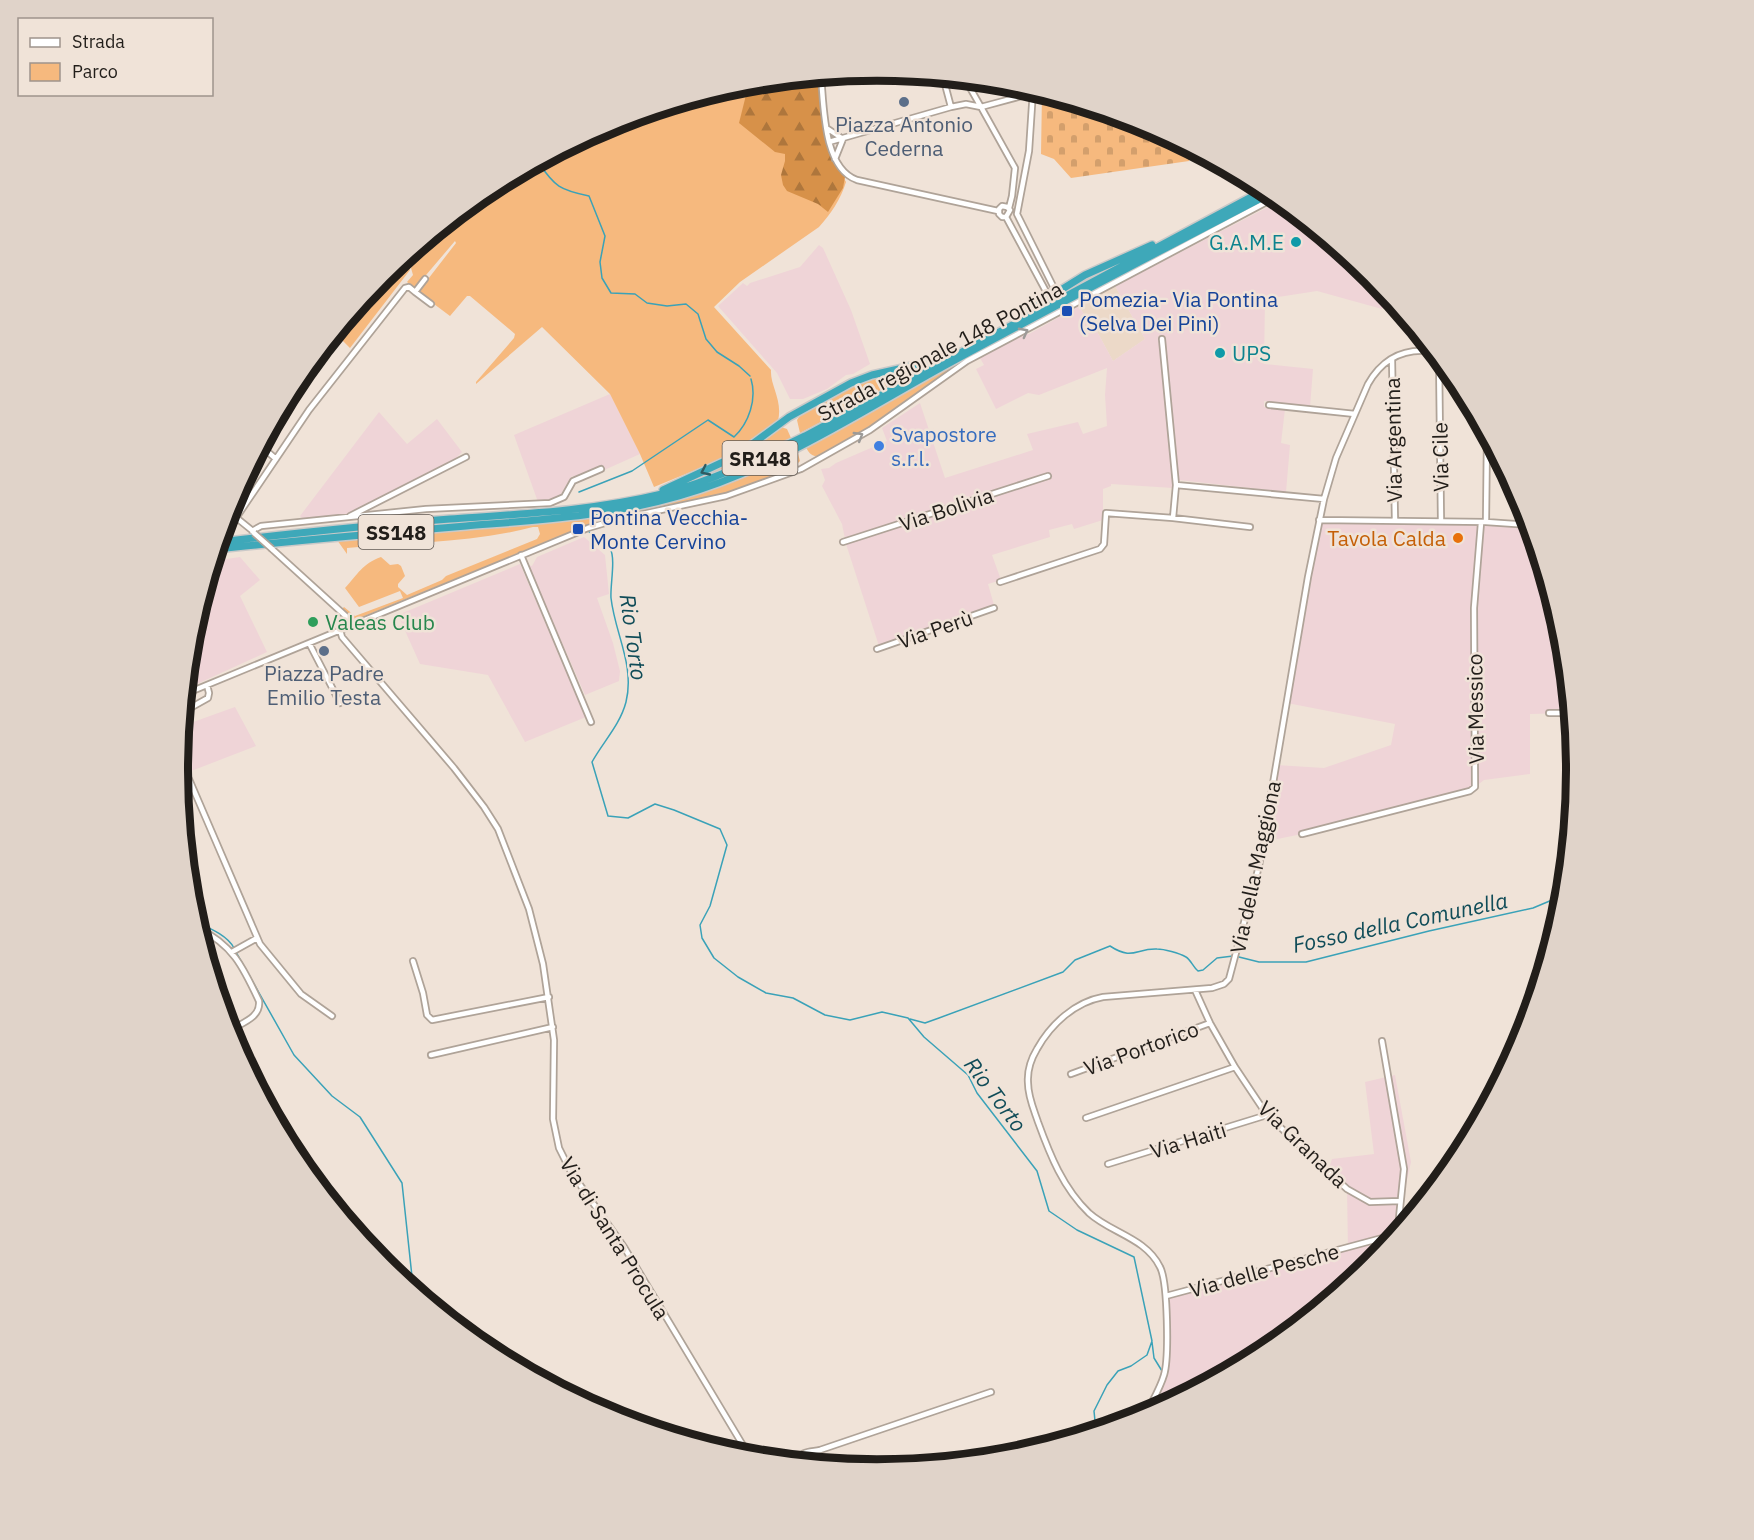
<svg xmlns="http://www.w3.org/2000/svg" width="1754" height="1540" font-family="'IBM Plex Sans',sans-serif">
  <defs>
    <pattern id="forest-firs" width="22" height="20" patternUnits="userSpaceOnUse" patternTransform="scale(1.5)"><rect width="22" height="20" fill="#d79149"/><path d="M5 1l3.5 6h-7zM16 11l3.5 6h-7z" fill="#ae763c"/></pattern>
    <pattern id="cemetery-stones" width="16" height="16" patternUnits="userSpaceOnUse" patternTransform="scale(1.5)"><rect width="16" height="16" fill="#f6b97e"/><path d="M2 7V4a2 2 0 0 1 4 0v3zM10 15v-3a2 2 0 0 1 4 0v3z" fill="#d39f6c"/></pattern>
  </defs>
  <rect width="100%" height="100%" fill="#f0e3d8"/>
  <path fill="#ecd9c8" d="M1115,286L1145,339L1113,361L1093,324L1089,323L1079,306Z"/>
  <path fill="#efd4d7" d="M1280,201L1372,276L1387,294L1382,309L1317,291L1265,299L1264,364L1313,369L1310,407L1264,401V407L1285,409L1281,443L1290,445L1286,492L1179,480L1165,337H1159L1173,488L1111,484V486L1103,489V520L1074,529L1072,524L1049,530L1050,537L992,555L1001,580L988,584L994,605L879,646L846,544L842,524L822,486L825,480L821,469L829,468L836,463L887,441L882,428L920,403L945,478L1033,450L1027,434L1078,422L1083,434L1107,426L1105,395L1107,368L1039,395L1028,393L996,409L976,369L984,365L980,358L1023,334H1029L1079,306L1089,323L1093,324L1113,361L1145,339L1115,286Z
    M819,245L823,248L851,310L870,364L853,374L846,375L827,389L803,399H790L777,373L718,306L743,283L747,286L750,283L800,267Z
    M610,394L640,454L602,471L600,467L576,477L572,476L559,497L552,500L538,502L514,435Z
    M379,412L407,444L437,419L462,452L454,460L402,486L401,488L374,502L367,504L348,515L303,519L300,516Z
    M1319,520L1530,525L1563,634L1571,713L1530,714V774L1484,780L1470,791L1302,834L1263,842L1276,765L1324,768L1391,745L1395,724L1287,703Z
    M584,537L605,555L609,594L597,598L613,643L620,671L619,681L585,695L528,565L532,566L537,557Z
    M240,557L260,580L240,596L267,652L186,689L191,633L213,561Z
    M520,564L586,717L525,742L488,675L420,664L398,615Z
    M235,707L256,746L186,773L179,756L182,726Z
    M1395,1075L1411,1162L1404,1193L1403,1226L1371,1265L1265,1352L1170,1403L1160,1392L1168,1368L1169,1297L1348,1250L1347,1189L1328,1171L1332,1159L1374,1154L1365,1082Z"/>
  <path fill="#f6b97e" d="M819,76L826,138L832,157L846,182C841,199 830,215 819,227L740,282L714,307L771,370C770,386 783,400 778,421L732,455L654,487L640,454L610,394L542,327L476,384V382L514,338L515,334L470,296H467L450,316L418,292L456,243L455,241L415,288L407,282L413,275L411,268L413,265L410,261L406,260L413,250L489,188L610,124L741,84Z
    M401,260L407,263L410,270L350,348L337,335L338,332L383,275Z
    M964,360L870,427L819,456C811,457 808,452 805,445Z
    M922,367L923,368L800,433L797,420L801,414L851,387L873,378Z
    M781,427L787,429L791,438L736,465L693,481L692,478L746,454Z
    M797,450L800,461L794,467L758,482L713,497L605,519L587,525L357,619L351,618L342,609L344,607L355,616L403,598L400,591L359,607L345,588C358,574 362,564 381,557L390,565L398,564L401,566L405,576L398,584V587L407,595L442,580L446,576L537,539L540,534L538,527H533C472,543 409,542 347,548V554L337,540L660,503Z"/>
  <path fill="url(#forest-firs)" d="M805,78L807,81L818,83L827,145L833,161L845,177L843,188L828,212L818,204L787,191L783,185L781,175L785,161V154L775,152L739,123L749,83Z"/>
  <path fill="url(#cemetery-stones)" d="M1042,93L1145,124L1189,148V161L1071,178L1054,159L1041,154Z"/>
  <g fill="none" stroke-linecap="round" stroke-linejoin="round">
    <path stroke="#3aa2b8" stroke-width="1.5" d="M538,162C555,187 560,190 589,196L605,236L600,262L602,278L611,293L635,294L647,303L667,306L686,304L698,314L706,339L717,352L739,366L750,376
      M579,492L632,471L708,420L734,437C749,423 757,399 751,379
      M588,531C594,536 606,542 610,548C616,559 610,585 611,598C615,634 635,665 626,702C620,725 603,742 592,762L608,816L628,818L655,804L674,810L720,829L727,845L710,906L700,925L702,938L714,958L738,977L766,993L793,998L825,1015L850,1020L882,1012L908,1018L924,1037L968,1075L977,1093L1037,1171L1049,1211L1077,1230L1134,1257L1152,1341L1147,1355L1131,1366L1118,1371L1107,1385L1094,1411L1096,1431
      M196,922C209,928 227,935 234,948
      M236,952L294,1055L332,1096L360,1117L402,1183L413,1286L441,1300L463,1328L491,1351L511,1357L508,1362
      M1239,957L1259,962H1306L1429,931L1533,908L1564,895
      M910,1019L925,1023L939,1018L1063,972L1075,960L1110,946C1133,961 1136,948 1157,949C1164,949 1179,953 1186,957C1191,960 1193,967 1198,971L1203,970L1217,958L1233,956
      M1152,1342L1154,1358L1162,1371
      M556,1388L558,1389"/>
    <g stroke="#afa398" stroke-width="8">
      <path id="minor" d="M821,76C824,106 823,168 857,180L998,211
        M943,77L951,107
        M965,79L981,107L1033,93
        M1033,90L1029,151L1017,214L1054,288
        M828,129L843,139L835,159
        M829,142L951,107L966,104L981,107L1015,168L1012,196L1009,208
        M1006,217L1010,210L1007,207L1002,206L999,209V214L1002,217H1006L1049,297
        M425,279L415,292L431,304
        M1162,339L1176,485L1173,518
        M1439,357L1441,521
        M1392,359L1395,521
        M1269,405L1355,414
        M261,446L276,459
        M1176,485L1324,499
        M228,511L254,532
        M350,516L466,457
        M236,518L309,410L405,288L409,287L415,292
        M1319,520L1486,522L1530,525
        M1486,522L1487,435
        M252,531L261,526L426,509L550,503L564,497L573,481L601,469
        M843,542L1048,476
        M272,549L349,619L353,625
        M521,555L591,722
        M1000,582L1100,549L1104,544L1106,513L1173,518L1250,527
        M340,630L342,637L454,768L484,807L498,829L529,909L543,964L554,1040L553,1119L559,1148L571,1172L624,1247L750,1457
        M309,643L340,703
        M877,649L994,608
        M185,694L588,528L619,519L726,496L801,469L870,430L967,361L1276,197
        M183,712L208,698L209,693L207,685
        M1549,713H1571
        M178,764L189,779L260,944L301,994L332,1016
        M1302,834L1470,791L1475,787L1474,608L1481,523
        M198,928C233,945 243,967 259,1001C261,1018 241,1023 229,1031
        M232,952L257,938
        M413,961L423,993L427,1015L432,1020L549,997
        M1195,990L1210,1023L1235,1067L1267,1115L1347,1189L1370,1202L1400,1201
        M1382,1041L1404,1169L1399,1218L1401,1229
        M431,1055L553,1027
        M1071,1074L1210,1023
        M1086,1118L1235,1067
        M1108,1164L1267,1115
        M1166,1296L1397,1234
        M1145,1416C1151,1403 1160,1389 1164,1375C1169,1359 1168,1282 1160,1267C1146,1238 1111,1233 1089,1213C1063,1188 1050,1155 1038,1122C1034,1110 1028,1097 1028,1083C1027,1070 1031,1059 1037,1049C1051,1024 1075,1002 1103,997L1212,988L1224,984L1229,979L1259,866L1308,577L1324,499L1336,458L1368,384C1383,358 1405,347 1435,352
        M798,1462C800,1450 811,1452 820,1450L991,1392"/>
    </g>
    <g stroke="#cac9c8" stroke-width="10">
      <path id="highway" d="M1027,311L1085,275L1152,245
        M663,490L736,456L789,417L851,383L872,375L921,364L942,356
        M219,542C296,533 373,525 450,519C521,514 592,511 662,494C712,481 758,459 805,436L1266,189
        M217,549C300,540 383,533 466,526C538,520 610,516 679,496C774,469 859,413 944,366C1052,307 1162,250 1271,193"/>
    </g>
    <use href="#minor" stroke="#fff" stroke-width="4.5"/>
    <use href="#highway" stroke="#3ea8b9" stroke-width="7"/>
    <g stroke="#afa398" stroke-width="8" stroke-linecap="butt">
      <path id="minor-bridge" d="M254,533L272,549"/>
    </g>
    <use href="#minor-bridge" stroke="#fff" stroke-width="4.5"/>
  </g>
  <defs><path id="oneway-chevron" d="M-2-3.5L2.5 0L-2 3.5" fill="none" stroke-width="1.6" stroke-linecap="round" stroke-linejoin="round" transform="scale(1.5)"/></defs>
  <g stroke="#9c9a98">
    <use href="#oneway-chevron" transform="translate(1024 332) rotate(-28)"/>
    <use href="#oneway-chevron" transform="translate(859 436) rotate(-31)"/>
  </g>
  <use stroke="#2f5c62" href="#oneway-chevron" transform="translate(705 471) rotate(155)"/>
  <g fill="#5c6f8a" stroke="#f0e3d8" stroke-width="2">
    <circle cx="904" cy="102" r="6"/>
    <circle cx="324" cy="651" r="6"/>
  </g>
  <g fill="#0f9aa8" stroke="#f0e3d8" stroke-width="2">
    <circle cx="1296" cy="242" r="6"/>
    <circle cx="1220" cy="353" r="6"/>
  </g>
  <g fill="#1a4fb4" stroke="#f0e3d8" stroke-width="2">
    <rect x="1061" y="305" width="12" height="12" rx="3"/>
    <rect x="572" y="523" width="12" height="12" rx="3"/>
  </g>
  <circle fill="#3f7fe0" stroke="#f0e3d8" stroke-width="2" cx="879" cy="446" r="6"/>
  <circle fill="#e8710a" stroke="#f0e3d8" stroke-width="2" cx="1458" cy="538" r="6"/>
  <circle fill="#2e9e5b" stroke="#f0e3d8" stroke-width="2" cx="313" cy="622" r="6"/>
  <g text-anchor="middle" dominant-baseline="central" stroke-width="5" stroke-linejoin="round" paint-order="stroke">
    <g fill="#f0e3d8" stroke="#605953" stroke-width="1.5">
      <rect x="722.5" y="441" width="75" height="34" rx="4.5"/>
      <rect x="358.5" y="515" width="75" height="34" rx="4.5"/>
    </g>
    <g font-size="20" font-weight="bold" fill="#221e1a">
      <text x="760" y="458">SR148</text>
      <text x="396" y="532">SS148</text>
    </g>
    <g font-size="21" fill="#4e5e75" stroke="#f0e3d8">
      <text x="904" y="124">Piazza Antonio<tspan x="904" dy="24">Cederna</tspan></text>
      <text x="324" y="673">Piazza Padre<tspan x="324" dy="24">Emilio Testa</tspan></text>
    </g>
    <g font-size="21" fill="#0d838f" stroke="#f0e3d8" text-anchor="end">
      <text x="1284" y="242">G.A.M.E</text>
      <text x="1232" y="353" text-anchor="start">UPS</text>
    </g>
    <g font-size="21" fill="#164399" stroke="#f0e3d8" text-anchor="start">
      <text x="1079" y="299">Pomezia- Via Pontina<tspan x="1079" dy="24">(Selva Dei Pini)</tspan></text>
      <text x="590" y="517">Pontina Vecchia-<tspan x="590" dy="24">Monte Cervino</tspan></text>
    </g>
    <g font-size="21" fill="#221e1a" stroke="#f0e3d8">
      <text transform="translate(940 351) rotate(-28)">Strada regionale 148 Pontina</text>
      <text transform="translate(1393 440) rotate(-91)">Via Argentina</text>
      <text transform="translate(1440 457) rotate(-91)">Via Cile</text>
      <text transform="translate(946 509) rotate(-18)">Via Bolivia</text>
      <text transform="translate(935 629) rotate(-19)">Via Perù</text>
      <text transform="translate(1475 709) rotate(-91)">Via Messico</text>
      <text transform="translate(1255 867) rotate(-78)">Via della Maggiona</text>
      <text transform="translate(1141 1048) rotate(-20)">Via Portorico</text>
      <text transform="translate(1188 1140) rotate(-17)">Via Haiti</text>
      <text transform="translate(1303 1144) rotate(44)">Via Granada</text>
      <text transform="translate(615 1238) rotate(58)">Via di Santa Procula</text>
      <text transform="translate(1264 1270) rotate(-15)">Via delle Pesche</text>
    </g>
    <g font-size="21" fill="#366cbe" stroke="#f0e3d8" text-anchor="start">
      <text x="891" y="434">Svapostore<tspan x="891" dy="24">s.r.l.</tspan></text>
    </g>
    <g font-size="21" fill="#c56008" stroke="#f0e3d8" text-anchor="end">
      <text x="1446" y="538">Tavola Calda</text>
    </g>
    <g font-size="21" fill="#27864d" stroke="#f0e3d8" text-anchor="start">
      <text x="325" y="622">Valeas Club</text>
    </g>
    <g font-size="22" font-style="italic" fill="#104c58" stroke="#f0e3d8">
      <text transform="translate(634 637) rotate(82)">Rio Torto</text>
      <text transform="translate(1400 922) rotate(-12)">Fosso della Comunella</text>
      <text transform="translate(996 1094) rotate(53)">Rio Torto</text>
    </g>
  </g>
  <path d="M0 0H1754V1540H0ZM188 770a689 689 0 1 1 1378 0a689 689 0 1 1-1378 0Z" fill="#e0d3c9" fill-rule="evenodd"/>
  <path fill="none" stroke="#221e1a" stroke-width="8" d="M188 770a689 689 0 1 1 1378 0a689 689 0 1 1-1378 0Z"/>
  <rect x="18" y="18" width="195" height="78" fill="#f0e3d8" stroke="#9e948c" stroke-width="1.5"/>
  <rect x="30" y="38" width="30" height="9" fill="#ffffff" stroke="#9e948c" stroke-width="1.5"/>
  <text x="72" y="48" font-size="18" fill="#221e1a">Strada</text>
  <rect x="30" y="63" width="30" height="18" fill="#f6b97e" stroke="#9e948c" stroke-width="1.5"/>
  <text x="72" y="78" font-size="18" fill="#221e1a">Parco</text>
</svg>
